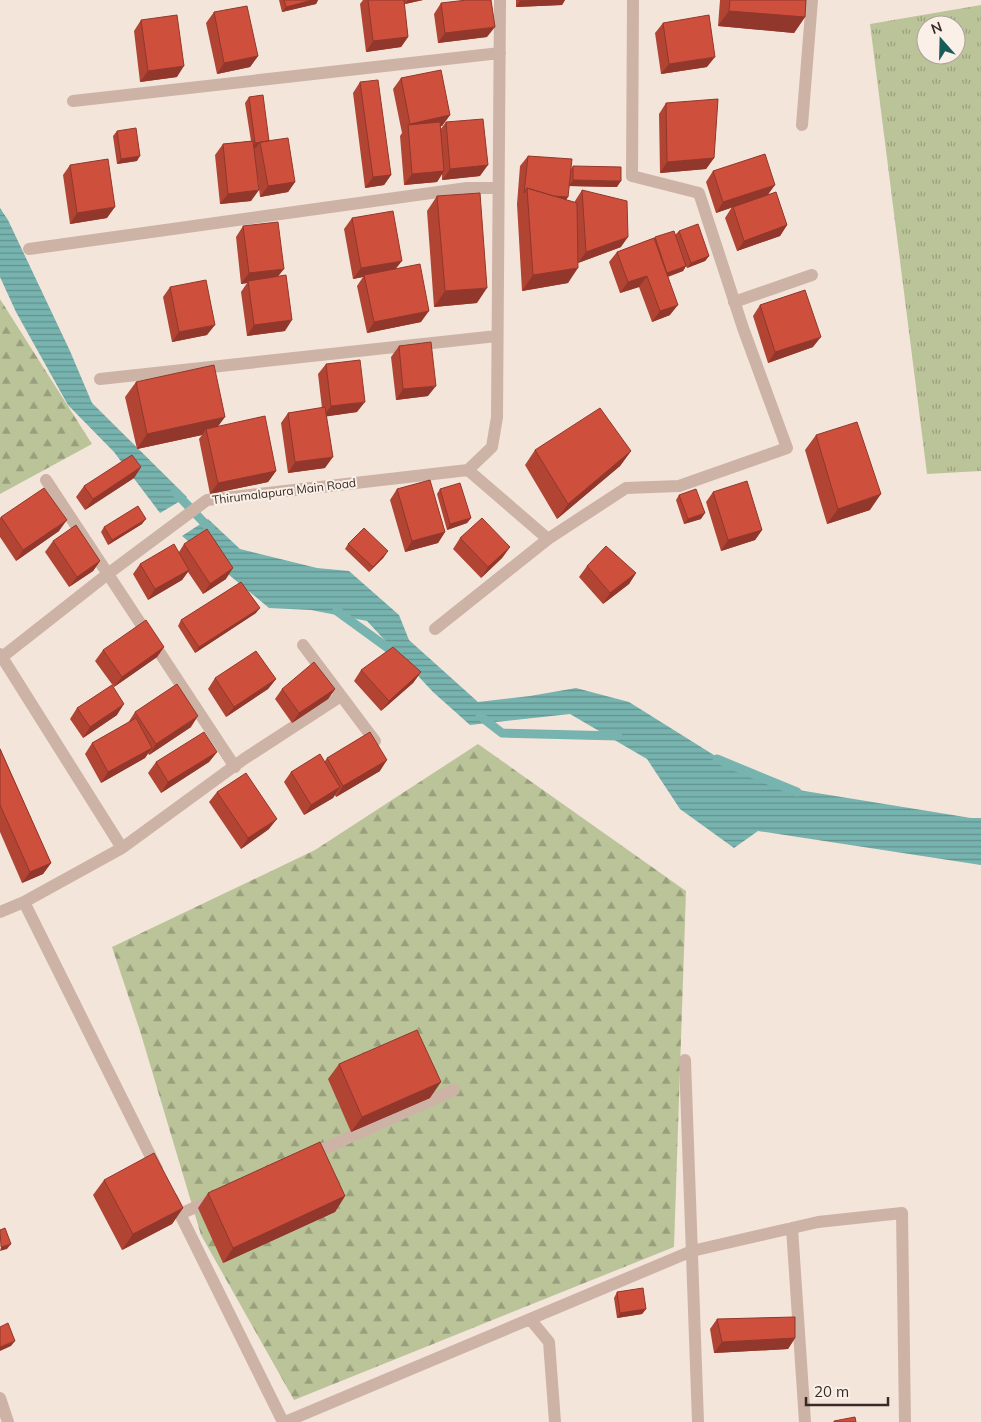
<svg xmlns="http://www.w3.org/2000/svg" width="981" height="1422" font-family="Mulish,sans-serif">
  <defs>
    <pattern id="grass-tufts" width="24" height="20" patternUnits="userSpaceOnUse" patternTransform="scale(1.25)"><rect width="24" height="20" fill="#bbc499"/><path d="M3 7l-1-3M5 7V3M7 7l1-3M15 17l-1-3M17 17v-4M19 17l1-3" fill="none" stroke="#999f7d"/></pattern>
    <pattern id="forest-firs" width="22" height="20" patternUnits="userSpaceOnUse" patternTransform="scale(1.25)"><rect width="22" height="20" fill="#bbc499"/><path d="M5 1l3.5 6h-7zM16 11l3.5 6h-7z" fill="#999f7d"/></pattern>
    <pattern id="water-rules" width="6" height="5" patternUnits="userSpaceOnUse" patternTransform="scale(1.25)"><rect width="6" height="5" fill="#77b3af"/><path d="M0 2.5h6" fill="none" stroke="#63928e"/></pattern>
  </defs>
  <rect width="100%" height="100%" fill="#f4e5db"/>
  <path fill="url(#grass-tufts)" fill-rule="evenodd" d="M981,5V471L927,474L870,24ZM926,25H956V55H926Z"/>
  <path fill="url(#forest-firs)" d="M0,299L92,444L0,494Z
    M478,744L686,891L674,1247L294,1400L201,1235L140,1031L112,947L315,850Z"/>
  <path fill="url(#water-rules)" d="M0,208L8,220L70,351L92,403L187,497L160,513L114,452L68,405L16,312L0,277Z
    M208,519L240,549L317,568L349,571L399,615L409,640L478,702L530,696L576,688L629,702L725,762L786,788L971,818H981V865L758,831L734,848L680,809L647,759L570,714L470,725L433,692L367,621L311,610L269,608L182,536Z"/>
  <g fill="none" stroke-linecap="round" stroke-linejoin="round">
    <path stroke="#77b3af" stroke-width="9" d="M175,492L211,530
      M337,611L399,656
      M480,716L502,733L618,736
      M717,759L797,792"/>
    <path stroke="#cdb3a6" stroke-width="12" d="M73,101L500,53
      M802,125L812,0
      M29,249L467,188H498
      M734,302L812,275
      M100,379L497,336
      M468,470L548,539L626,488L679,486L787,448L743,328L699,193L632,176L633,0
      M468,470L492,447L497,417L500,0
      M46,480L235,767
      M435,629L548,539
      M303,645L375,741
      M0,654L122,848
      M2,657L109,573L207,500L468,470
      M24,902L157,1169
      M0,912L24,902L122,848L244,759L341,696
      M685,1060L698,1422
      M310,1155L454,1090
      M172,1198L283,1422
      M180,1214L214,1199
      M792,1228L805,1422
      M530,1319L549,1342L555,1422
      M0,1398L8,1422
      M285,1422L692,1251L818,1222L902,1213L905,1422"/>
  </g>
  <path fill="#b24434" d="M279,0H318L316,4L282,12Z
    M363,0H423L405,4L404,2L408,37L401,47L366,52L360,4Z
    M516,0H565L562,5L516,7Z
    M720,0H806L805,17L794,33L718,26Z
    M441,3L487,37L438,43L434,14Z
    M214,12L258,56L250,67L217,74L206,23Z
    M141,20L177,77L140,82L134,31Z
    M663,23L707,67L661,74L655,33Z
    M401,78L450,115L442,126H440V130L446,122L480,176L442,180V174L437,182L404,185L400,136L402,133L393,89Z
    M360,82L391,175L384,185L365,188L353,93Z
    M249,97L269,141L295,182L288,192L260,197L258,180L251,201L220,204L215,155L223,144L251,141L245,103Z
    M666,103L714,158L706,169L660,173L659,114Z
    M117,131L137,161L117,164L113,136Z
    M528,156L571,169L573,166L617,187L569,186L566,200L575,202V201L582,190L621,247L578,263L568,283L522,291L517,204L520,166Z
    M70,165L107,218L70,224L63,175Z
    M713,171L769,194L787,225L780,236L737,251L725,218L732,207L716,213L706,182Z
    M437,196L477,303L434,307L427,211Z
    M352,218L396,269L421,322L367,333L357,286L363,277L353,279L344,229Z
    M243,226L278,277L285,331L247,336L241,292L247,283L241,284L236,237Z
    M679,231L709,256L705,261L687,268L686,266L683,271L668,277L670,315L652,322L639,287L620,293L609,262L617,252L654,238L655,237L675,235Z
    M170,287L207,335L172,342L163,297Z
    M760,305L813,347L768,363L753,316Z
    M399,346L428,396L396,400L391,357Z
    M326,364L357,412L327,416L325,468L288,473L281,423L288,413L322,408L318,374Z
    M136,382L218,426L276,471L268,482L210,494L199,439L202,435L137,449L125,397Z
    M816,435L870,510L827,524L805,450Z
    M535,450L631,451L620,466L557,519L525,465Z
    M141,467L134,478L85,510L76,497L84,486Z
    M397,489L445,532L438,543L405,552L390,500Z
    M440,489L471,518L467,523L447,530L437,494Z
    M713,492L762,530L755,540L721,551L706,502Z
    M679,495L701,519L684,524L676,500Z
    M1,517L59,531L16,561L0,537V518Z
    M142,524L108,545L101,532L104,527Z
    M460,538L510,547L502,558L481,578L453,549Z
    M53,541L100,561L93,571L69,587L45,552Z
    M184,544L226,579L203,594L188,572L182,580L148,600L133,574L140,564L179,552Z
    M348,544L384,557L369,572L345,549Z
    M587,566L636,573L629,584L603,604L579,577Z
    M256,613L195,653L178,626L181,620Z
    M164,647L157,657L114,687L95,661L103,650Z
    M361,670L421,672L413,683L381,711L354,681Z
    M215,678L276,679L268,689L226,717L208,689Z
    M282,689H335L328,699L292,723L275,699Z
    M77,708L117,715L83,738L70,719Z
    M135,712L191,727L149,755L148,753L145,758L101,783L85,754L92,743L128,723Z
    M0,748L51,863L43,874L22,883L0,832Z
    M217,752L209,762L161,793L148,773L156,762Z
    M327,758L380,771L336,797L335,795L333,798L304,815L284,782L291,772L325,761Z
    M217,792L269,829L241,849L209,802Z
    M339,1064L430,1098L351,1132L328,1079Z
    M104,1180L183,1208L172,1224L122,1250L93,1195Z
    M208,1193L345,1196L335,1212L223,1263L198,1208Z
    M617,1292L646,1309L642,1314L617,1318L614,1298Z
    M717,1319L795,1338L788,1349L714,1353L710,1329Z"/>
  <path fill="#91372b" d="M313,0H318L316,4L282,12L286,7Z
    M408,0H423L405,4Z
    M552,0H565L562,5L516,7L520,1Z
    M729,11L805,17L794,33L718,26Z
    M495,27L487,37L438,43L445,33Z
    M408,37L401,47L366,52L373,41Z
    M258,56L250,67L217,74L224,63Z
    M715,57L707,67L661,74L669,64Z
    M184,66L177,77L140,82L148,71Z
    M450,115L442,126L408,133V127L410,124Z
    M260,142L256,148L252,149L255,143Z
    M140,156L137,161L117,164L121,159Z
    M714,158L706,169L660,173L667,162Z
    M488,165L480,176L442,180L450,169Z
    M444,171L437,182L404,185L412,174Z
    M391,175L384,185L365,188L373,177Z
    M573,180L621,181L617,187L569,186Z
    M295,182L288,192L260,197L268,186Z
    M775,185L767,196L716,213L723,202Z
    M259,190L251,201L220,204L228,194Z
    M528,194L568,197L561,208Z
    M115,207L107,218L70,224L77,213Z
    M787,225L780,236L737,251L744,241Z
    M628,237L621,247L578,263L586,252Z
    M709,256L705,261L687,268L691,263Z
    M402,261L394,271L364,275L363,277L353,279L361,268Z
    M686,266L683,271L663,278L667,273Z
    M578,268L568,283L522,291L533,275Z
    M284,269L276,279L248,281L247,283L241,284L249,273Z
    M647,276L639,287L620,293L628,282Z
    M487,288L477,303L434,307L445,291Z
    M678,305L670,315L652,322L660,311Z
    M429,311L421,322L367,333L374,322Z
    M292,320L285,331L247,336L254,325Z
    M215,325L207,335L172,342L179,332Z
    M821,337L813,347L768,363L775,352Z
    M436,386L428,396L396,400L403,389Z
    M365,402L357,412L323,417L331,406Z
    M225,417L214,432L206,429L202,435L137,449L147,434Z
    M631,451L620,466L557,519L568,504Z
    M333,457L325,468L288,473L295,462Z
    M141,467L134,478L85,510L93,499Z
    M276,471L268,482L210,494L218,483Z
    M881,494L870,510L827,524L838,509Z
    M705,513L701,519L684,524L688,519Z
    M471,518L467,523L447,530L450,524Z
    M146,519L142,524L108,545L112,540Z
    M67,520L59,531L16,561L23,550Z
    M762,530L755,540L721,551L728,540Z
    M445,532L438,543L405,552L412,541Z
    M510,547L502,558L481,578L488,567Z
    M388,551L384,557L369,572L373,567Z
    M100,561L93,571L69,587L77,577Z
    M233,568L226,579L203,594L210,584Z
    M189,570L182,580L148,600L155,589Z
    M636,573L629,584L603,604L610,593Z
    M260,608L256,613L195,653L199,647Z
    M164,647L157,657L114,687L122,677Z
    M421,672L413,683L381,711L389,701Z
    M276,679L268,689L226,717L234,707Z
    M335,689L328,699L292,723L299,713Z
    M124,704L117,715L83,738L90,727Z
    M198,716L191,727L149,755L156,744Z
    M152,748L145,758L101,783L108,772Z
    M217,752L209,762L161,793L168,782Z
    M387,760L380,771L336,797L343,786Z
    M340,787L333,798L304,815L311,805Z
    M277,819L269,829L241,849L248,838Z
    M51,863L43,874L22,883L30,872Z
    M441,1082L430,1098L351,1132L362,1117Z
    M345,1196L335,1212L223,1263L233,1248Z
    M183,1208L172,1224L122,1250L133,1234Z
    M11,1244L7,1249L0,1251L1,1247Z
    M646,1309L642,1314L617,1318L620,1313Z
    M795,1338L788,1349L714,1353L722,1342Z
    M15,1341L11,1346L0,1351V1347Z"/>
  <path fill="#cf4f3d" stroke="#91372b" d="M284,0H313L286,7Z
    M368,0H404L408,37L373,41Z
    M467,0H491L495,27L445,33L441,3Z
    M520,0H552L520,1Z
    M730,0H806L805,17L729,11Z
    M247,6L258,56L224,63L214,12Z
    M177,15L184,66L148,71L141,20Z
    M709,15L715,57L669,64L663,23Z
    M441,70L450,115L410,124L401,78Z
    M378,80L391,175L373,177L360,82Z
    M263,95L269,141L255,143L249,97Z
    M718,99L714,158L667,162L666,103Z
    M483,119L488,165L450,169L446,122Z
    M440,122L444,171L412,174L408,125Z
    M136,128L140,156L121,159L117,131Z
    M288,138L295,182L268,186L260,142Z
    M253,141L259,190L228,194L223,144Z
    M765,154L775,185L723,202L713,171Z
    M528,156L572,159L568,197L554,196L527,188L524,193Z
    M108,159L115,207L77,213L70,165Z
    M573,166L621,167V181L573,180Z
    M527,188L577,203L578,268L533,275Z
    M582,190L627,201L628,237L586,252Z
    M776,192L787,225L744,241L733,207Z
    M480,193L487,288L445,291L437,196Z
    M393,211L402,261L361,268L352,218Z
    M278,222L284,269L249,273L243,226Z
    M698,224L709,256L691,263L679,231Z
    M674,231L686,266L667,273L655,237Z
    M654,238L678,305L660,311L647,276L628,282L617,252Z
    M420,264L429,311L374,322L364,275Z
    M286,275L292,320L254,325L248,281Z
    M206,280L215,325L179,332L170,287Z
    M805,290L821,337L775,352L760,305Z
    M431,342L436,386L403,389L399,346Z
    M360,360L365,402L331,406L326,364Z
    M214,365L225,417L147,434L136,382Z
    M325,407L333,457L295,462L288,413Z
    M600,408L631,451L568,504L535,450Z
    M265,416L276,471L218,483L206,429Z
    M857,422L881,494L838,509L816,435Z
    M132,455L141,467L93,499L84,486Z
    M430,480L445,532L412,541L397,489Z
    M747,481L762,530L728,540L713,492Z
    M460,483L471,518L450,524L440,489Z
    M44,488L67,520L23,550L1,517Z
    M696,489L705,513L688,519L679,495Z
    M138,506L146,519L112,540L104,527Z
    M482,518L510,547L488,567L460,538Z
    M76,525L100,561L77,577L53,541Z
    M364,528L388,551L373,567L348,544Z
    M207,529L233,568L210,584L184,544Z
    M174,544L189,570L155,589L140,564Z
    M606,546L636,573L610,593L587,566Z
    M241,582L260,608L199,647L181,620Z
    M146,620L164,647L122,677L103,650Z
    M393,647L421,672L389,701L361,670Z
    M256,651L276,679L234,707L215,678Z
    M314,662L335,689L299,713L282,689Z
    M177,684L198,716L156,744L135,712Z
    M112,685L124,704L90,727L77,708Z
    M136,718L152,748L108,772L92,743Z
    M204,732L217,752L168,782L156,762Z
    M370,732L387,760L343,786L327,758Z
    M0,749L51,863L30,872L0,805Z
    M320,754L340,787L311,805L291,772Z
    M246,773L277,819L248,838L217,792Z
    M417,1030L441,1082L362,1117L339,1064Z
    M320,1142L345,1196L233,1248L208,1193Z
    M154,1153L183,1208L133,1234L104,1180Z
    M5,1228L11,1244L1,1247L0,1230Z
    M643,1288L646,1309L620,1313L617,1292Z
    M795,1317V1338L722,1342L717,1319Z
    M8,1323L15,1341L0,1347V1327Z
    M855,1417L856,1422H834V1421Z"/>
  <g text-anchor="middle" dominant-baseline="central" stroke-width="4" stroke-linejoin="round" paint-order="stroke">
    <g font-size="12" fill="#382b27" stroke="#fbf0e8">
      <text transform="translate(284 491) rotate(-7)">Thirumalapura Main Road</text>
    </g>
  </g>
  <g transform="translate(941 40) rotate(340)"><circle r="24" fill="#fbf0e8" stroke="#ada19b"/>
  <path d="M0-4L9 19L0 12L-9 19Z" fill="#195d5a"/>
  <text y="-8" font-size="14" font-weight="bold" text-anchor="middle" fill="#382b27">N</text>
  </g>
  <path d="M806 1397v8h82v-8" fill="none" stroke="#382b27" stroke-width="2.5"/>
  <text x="814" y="1397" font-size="15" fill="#382b27" stroke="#fbf0e8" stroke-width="4" paint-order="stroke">20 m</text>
</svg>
